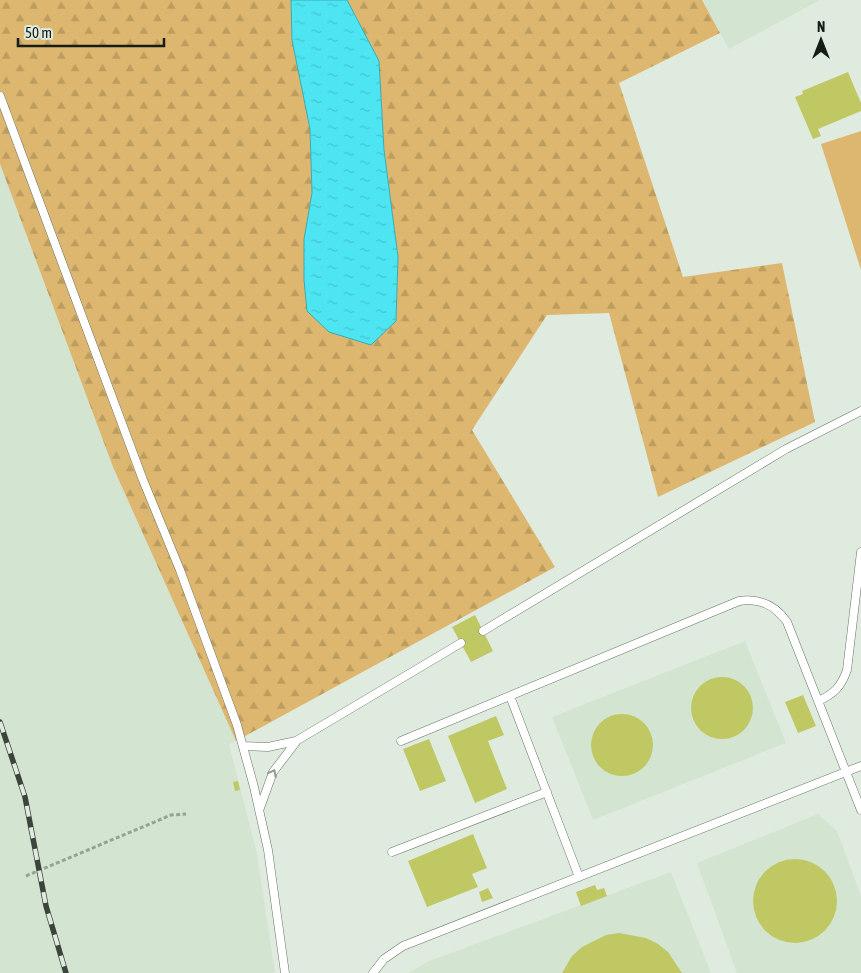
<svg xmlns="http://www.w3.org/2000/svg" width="861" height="973" font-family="'Asap Condensed',sans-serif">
  <defs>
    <pattern id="forest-firs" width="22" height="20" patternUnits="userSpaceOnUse" patternTransform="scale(1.25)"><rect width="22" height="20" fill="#ddb76f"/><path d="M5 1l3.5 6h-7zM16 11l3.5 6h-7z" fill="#bd9d5f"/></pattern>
    <pattern id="water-ripples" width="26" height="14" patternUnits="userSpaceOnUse" patternTransform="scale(1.25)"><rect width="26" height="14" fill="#4ee5f2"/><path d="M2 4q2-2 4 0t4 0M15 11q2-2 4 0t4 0" fill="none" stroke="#43c4cf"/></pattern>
  </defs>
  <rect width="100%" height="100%" fill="#dfebde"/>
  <path fill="#d3e5d1" d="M702,0H820L729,49Z
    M0,164L113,467L236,741L229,744L257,854L275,973H0Z
    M745,641L786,743L593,820L552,717Z
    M818,814L837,831L861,896V973H737L697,863Z
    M671,872L711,973H408L429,961Z"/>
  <path fill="url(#forest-firs)" d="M0,0H291L292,40L310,129L312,193L304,239V280L396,321L398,257L384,150L379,61L347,0H702L720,33L619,83L683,277L782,263L815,422L658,497L609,313L547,315L472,430L555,567L236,741L113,467L0,164Z"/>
  <path fill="#ddb76f" d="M861,131V270L821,144Z"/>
  <path fill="url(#water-ripples)" stroke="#3ea9b0" d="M291,0H347L379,61L384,150L398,257L396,321L371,345L329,332L307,311L304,280V239L312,193L310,129L292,40Z"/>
  <path fill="#c0c864" d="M848,72L861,103V111L818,129L821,136L813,139L795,97L803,94L802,91Z
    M475,615L493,651L471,662L452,627Z
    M691 708a31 31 0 1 1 62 0a31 31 0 1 1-62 0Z
    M803,695L816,726L798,733L785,702Z
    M591 745a31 31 0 1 1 62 0a31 31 0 1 1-62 0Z
    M496,716L504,735L488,741L507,789L475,803L448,736Z
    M429,739L446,781L420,791L403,749Z
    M238,781L240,790L235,791L233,782Z
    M473,834L487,868L472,874L478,887L427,907L408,861Z
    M753 901a42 42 0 1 1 84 0a42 42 0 1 1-84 0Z
    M595,885L597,890L604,888L607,896L581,906L576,892Z
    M488,888L493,898L482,902L479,892Z
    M619,933L646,938L658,944L668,952L682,973H562L572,956L582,947L606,935Z"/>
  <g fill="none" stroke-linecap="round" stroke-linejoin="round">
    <g stroke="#677266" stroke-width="9">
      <path id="service" d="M0,96L143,480L180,570L237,725L254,787L268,850L285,973
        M483,631L786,449L861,411
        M510,696L579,877
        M818,701C834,694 841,687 847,670L861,552
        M401,741L739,601C760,598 775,605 787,622L861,810
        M243,746L268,747L296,741L461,643
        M260,808L273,772L296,742
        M392,852L547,792
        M373,973L384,959L403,946L861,766"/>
    </g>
    <path stroke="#97a196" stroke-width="3" stroke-dasharray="4 2.5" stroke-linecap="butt" d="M26,876L171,815L186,814"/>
    <use href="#service" stroke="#fff" stroke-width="8"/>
    <g stroke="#3d443d" stroke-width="5.5">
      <path id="rail" d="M0,722L25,797L46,906L66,973"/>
    </g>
    <use href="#rail" stroke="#dfebde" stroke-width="4" stroke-dasharray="11" stroke-linecap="butt"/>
  </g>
  <defs><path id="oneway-chevron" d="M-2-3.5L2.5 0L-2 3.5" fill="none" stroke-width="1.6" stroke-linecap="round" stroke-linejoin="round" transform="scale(1.25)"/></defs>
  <use stroke="#979997" href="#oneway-chevron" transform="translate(273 773) rotate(-62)"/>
  <g transform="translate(821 40)" stroke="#dfebde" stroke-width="4" paint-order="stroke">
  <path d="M0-4L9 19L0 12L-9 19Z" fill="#171c17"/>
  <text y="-8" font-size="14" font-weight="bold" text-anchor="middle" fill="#171c17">N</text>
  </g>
  <path d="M18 38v8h146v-8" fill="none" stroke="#171c17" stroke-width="2.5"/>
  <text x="25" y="38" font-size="15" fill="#171c17" stroke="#dfebde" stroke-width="4" paint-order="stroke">50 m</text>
</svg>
